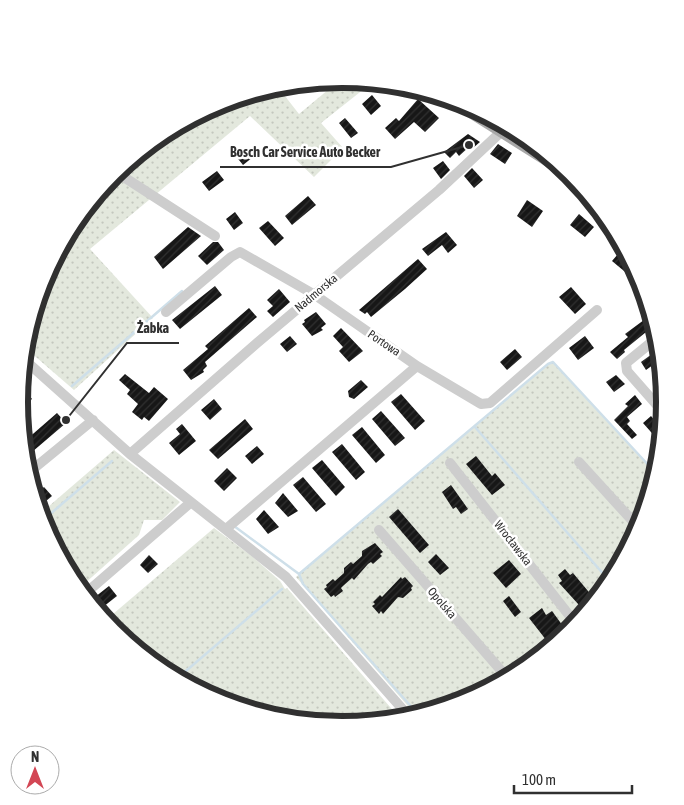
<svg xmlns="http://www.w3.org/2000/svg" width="684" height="805" font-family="'Asap Condensed',sans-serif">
  <defs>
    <pattern id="grass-dots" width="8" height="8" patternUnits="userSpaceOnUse" patternTransform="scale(1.25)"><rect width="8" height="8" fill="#e3e8dd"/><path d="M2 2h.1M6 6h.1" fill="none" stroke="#c3c7be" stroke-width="1.8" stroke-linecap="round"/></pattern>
    <pattern id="building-hatch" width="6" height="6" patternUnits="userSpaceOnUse" patternTransform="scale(1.25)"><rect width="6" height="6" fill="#171717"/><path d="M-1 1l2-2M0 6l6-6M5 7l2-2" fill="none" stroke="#303030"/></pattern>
  </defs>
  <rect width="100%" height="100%" fill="#fff"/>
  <path fill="url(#grass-dots)" d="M340,80L369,85L321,123L343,148L314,177L250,116L90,249L153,318L74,390L29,351L43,279L114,174L219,104L281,91L299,114Z
    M553,362L652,469L641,526L570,631L465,701L413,712L296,577L548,364Z
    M114,450L180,502L162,520H144L139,535L83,585L43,526L41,513Z
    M214,528L253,557L280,581L285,589L287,588L397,715L342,726L218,701L113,631L106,620Z"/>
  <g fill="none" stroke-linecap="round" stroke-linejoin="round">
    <path stroke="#cedfe9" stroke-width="2.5" d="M72,386L182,291
      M475,427L606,577
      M42,521L112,461
      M234,526L299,574L303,584L415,711
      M299,574L548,364L553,362L652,469
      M180,676L282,589"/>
  </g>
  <path fill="url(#building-hatch)" d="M372,95L381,106L371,115L362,104Z
    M418,99L439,118L425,132L414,122L395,139L385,128L396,118L399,121Z
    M345,118L358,133L351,138L339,123Z
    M468,134L480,142L473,148L470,146L459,156L456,152L450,158L444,152Z
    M498,144L512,153L505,164L490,154Z
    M246,147L253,157L243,165L235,155Z
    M443,161L450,170L441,179L433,168Z
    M472,168L483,180L474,188L464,176Z
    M217,171L224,180L209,191L202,182Z
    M308,196L316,205L292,225L285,216Z
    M527,200L543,211L532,227L517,216Z
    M235,212L243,223L234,230L226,219Z
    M579,214L594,227L585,237L570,225Z
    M268,221L284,238L275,246L259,228Z
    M188,227L201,236L163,269L154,257Z
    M446,232L457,245L448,253L442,245L428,256L422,249Z
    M213,242H218L224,250L207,265L198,256Z
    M618,254L632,267L641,279L642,286L612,261Z
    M418,259L427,269L405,289L371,317L367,312L365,314L359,310Z
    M215,286L222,295L180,329L172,320Z
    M571,287L586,304L575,314L559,297Z
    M279,289L290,302L273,317L267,311L273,306L267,300Z
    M249,308L257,317L205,362L207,366L203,370L204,372L191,380L183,370L208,349L205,346Z
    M316,312L326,324L321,328L323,330L312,336L302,324L305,322L304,320Z
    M648,317L651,328L624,350L625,352L617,359L610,352L628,337L625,334Z
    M341,328L363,351L349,362L339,351L343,347L333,336Z
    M290,336L297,344L287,352L280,344Z
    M585,336L594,348L578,360L569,348Z
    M515,349L522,357L507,370L500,362Z
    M652,354L657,362L646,370L641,362Z
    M125,374L149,393L154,387L168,399L149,421L144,417L142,420L132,412L138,404L127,394L130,390L119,380Z
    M616,375L625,384L614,392L606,382Z
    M361,380L368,387L354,399L349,397L348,391Z
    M22,386L32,399L23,406L19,401Z
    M401,394L425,421L415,430L391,402Z
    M635,395L642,404L627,417L630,421L627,424L637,435L632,439L614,420L628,406L625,404Z
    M214,399L222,409L210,420L201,410Z
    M381,411L405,438L395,446L372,419Z
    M57,413L66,423L32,452L26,440Z
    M651,416L660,427L658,440L643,423Z
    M245,419L253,429L218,459L209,450Z
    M182,424L196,441L179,455L169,443L180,434L176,429Z
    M362,427L385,455L376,463L352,435Z
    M342,444L365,472L356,480L332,452Z
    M257,446L264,454L252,464L245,456Z
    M476,456L492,476L495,473L505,485L492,495L466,464Z
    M322,460L345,487L336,496L312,468Z
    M227,468L237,478L224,491L214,481Z
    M303,477L326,504L316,512L293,485Z
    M451,485L468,509L461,514L456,507L453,509L442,492Z
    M44,487L52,496L39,507L37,493Z
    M283,493L298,511L288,517L275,503Z
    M398,509L429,545L420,553L389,517Z
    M264,510L279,527L268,534L256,519Z
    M375,543L383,552L380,554L382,556L373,564L371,562L368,564L354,580L352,578L343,586L341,588L343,591L335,597L334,595L331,597L324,589L327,587L326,585L333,579L335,581L344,573V568L351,562L353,564L362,556V551Z
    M436,554L449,568L440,575L428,562Z
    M149,555L158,564L148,573L140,565Z
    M509,560L521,574L506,588L493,573Z
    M565,569L570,575L573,573L593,597L586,608L582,602L579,605L559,583L562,581L558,575Z
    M401,577L402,579L405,577L413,586L411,588L412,590L403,598L398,597L383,614L381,611L379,614L372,606L375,604L373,602L380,595L382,597Z
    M109,586L117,596L103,607L95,597Z
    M509,596L521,612L515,617L503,601Z
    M542,608L546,615L552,611L568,633L550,645L529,618Z"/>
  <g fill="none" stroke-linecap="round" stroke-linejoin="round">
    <path stroke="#cdcdcd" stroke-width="10" d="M116,172L215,236
      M166,312L231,257L240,252L315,295L417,366L481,404L490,403L597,310
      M653,341L626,363L627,371L663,412
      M27,362L130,454L286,577L406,713
      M130,454L257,343L439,190L502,131
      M579,462L639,528
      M450,463L576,624
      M32,470L93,420
      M226,529L417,366
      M379,530L505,675
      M87,592L190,503"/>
    <path stroke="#a8a8a8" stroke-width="12" d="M453,101L572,176"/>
  </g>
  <g text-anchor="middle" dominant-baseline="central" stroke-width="5" stroke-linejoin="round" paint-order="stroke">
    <g font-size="12" fill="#303030" stroke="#fff">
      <text transform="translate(316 293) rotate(-40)">Nadmorska</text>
      <text transform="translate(384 343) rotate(34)">Portowa</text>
      <text transform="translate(513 543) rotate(52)">Wrocławska</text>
      <text transform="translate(442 603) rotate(49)">Opolska</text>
    </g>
  </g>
  <path d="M0 0H684V805H0ZM28 402a314 314 0 1 1 628 0a314 314 0 1 1-628 0Z" fill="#fff" fill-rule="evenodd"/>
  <path fill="none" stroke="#303030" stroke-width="6" d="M28 402a314 314 0 1 1 628 0a314 314 0 1 1-628 0Z"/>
  <path fill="none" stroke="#303030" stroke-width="2" d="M469 145L391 167H220M66 420L127 343H179"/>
  <g fill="#303030" stroke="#fff" stroke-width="2">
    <circle cx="469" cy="145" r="5"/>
    <circle cx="66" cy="420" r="5"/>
  </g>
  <g font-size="14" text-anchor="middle" font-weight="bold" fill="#303030" stroke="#fff" stroke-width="5" stroke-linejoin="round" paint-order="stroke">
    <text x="305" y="157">Bosch Car Service Auto Becker</text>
    <text x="153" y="333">Żabka</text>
  </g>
  <g transform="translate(35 770)"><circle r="24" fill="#ffffff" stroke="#acacac"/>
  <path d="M0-4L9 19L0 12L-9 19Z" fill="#d34654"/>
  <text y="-8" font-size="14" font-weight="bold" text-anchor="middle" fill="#303030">N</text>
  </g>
  <path d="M514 785v8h118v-8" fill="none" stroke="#303030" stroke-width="2.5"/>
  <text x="522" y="785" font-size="15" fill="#303030" stroke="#ffffff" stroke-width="4" paint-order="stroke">100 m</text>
</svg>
